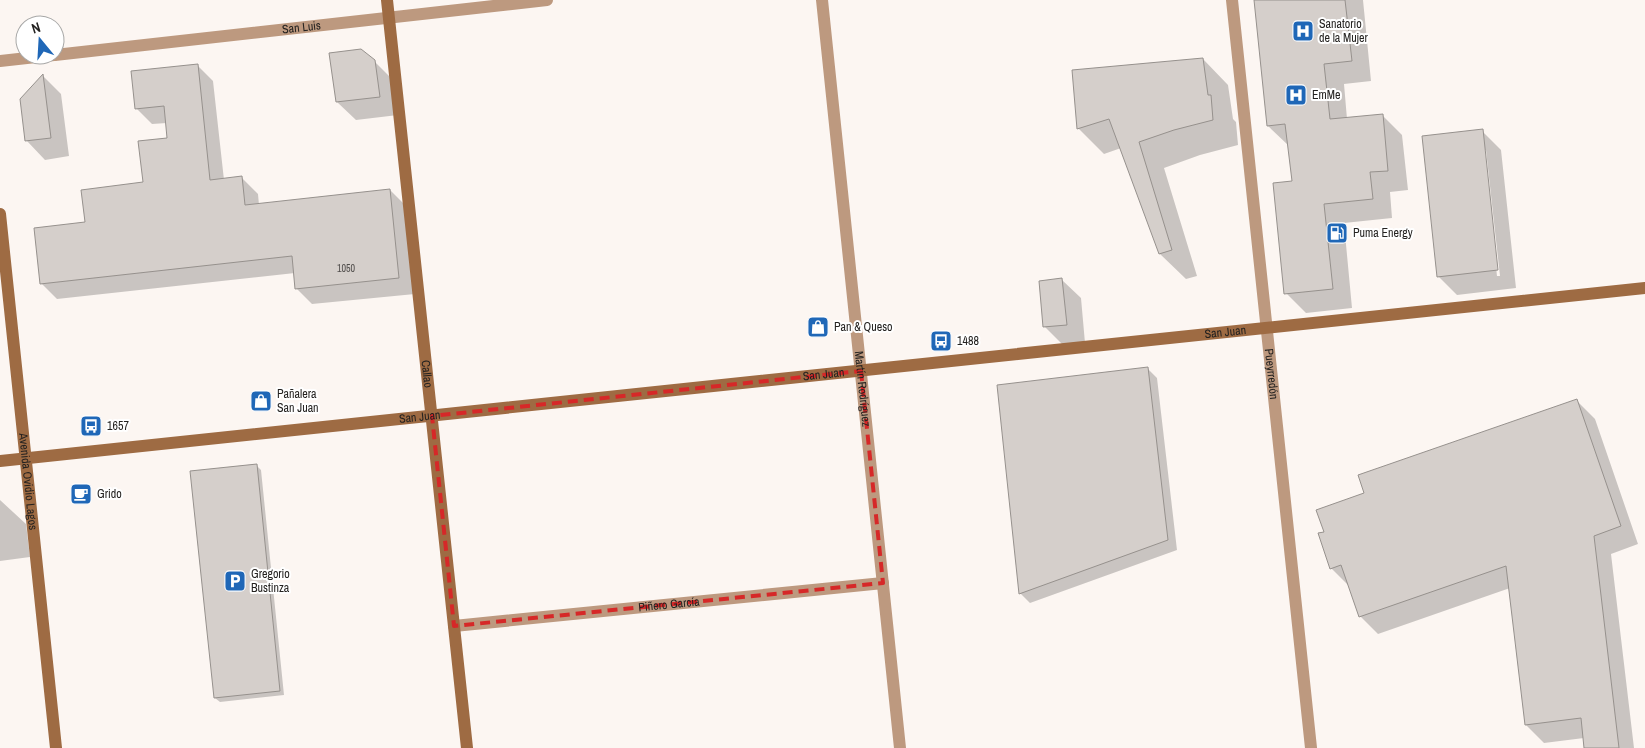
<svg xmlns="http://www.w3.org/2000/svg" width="1645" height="748" font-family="'Archivo Narrow',sans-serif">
  <rect width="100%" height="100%" fill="#fcf6f2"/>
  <path fill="#0003" fill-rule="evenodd" d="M1255,0H1363L1371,81L1344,84L1347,119L1382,115L1402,135L1408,190L1390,192L1392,218L1344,223L1352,308L1306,313L1286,293L1293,182L1289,146L1268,126Z
    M1203,59L1228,85L1233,119L1236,122L1238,145L1200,155L1164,168L1197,276L1186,279L1160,254L1121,148L1104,154L1078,128Z
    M374,61L393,80L398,115L356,120L337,102Z
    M197,65L213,81L224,180L242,178L258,194L259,205L390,190L406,206L415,294L312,304L296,288L295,273L57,299L41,283L86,223L144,183L168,139L167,123L152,124L136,108Z
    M43,76L61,94L69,156L45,160L27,141Z
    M1482,131L1501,150L1516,288L1457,295L1438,276ZM1484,150H1486L1500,276H1497Z
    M1062,280L1081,298L1085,343L1063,345L1044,326Z
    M1147,368L1157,378L1177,550L1030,603L1021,594L998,386Z
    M1577,401L1595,419L1638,544L1611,554L1634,748H1586L1584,738L1544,743L1526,725L1510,588L1378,634L1360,616L1349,586L1331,568L1325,532L1366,494Z
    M256,465L261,470L284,695L220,702L215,698Z
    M0,500L26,524L30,557L0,561Z"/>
  <path fill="#d5cfcb" stroke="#96918d" d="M1254,0H1345L1352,61L1324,64L1330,119L1383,114L1388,171L1370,172L1373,199L1324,204L1333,289L1284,294L1273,183L1292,181L1285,124L1267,126Z
    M361,49L375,60L380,97L336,102L329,53Z
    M1203,58L1208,95H1211L1213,120L1174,130L1139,142L1172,250L1159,254L1109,119L1077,129L1072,70Z
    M198,64L210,180L242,176L245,205L390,189L399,278L295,289L292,256L40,284L34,228L85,222L81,190L143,182L138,141L167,138L164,106L135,109L131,71Z
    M43,74L51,138L25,141L20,99Z
    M1483,129L1498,270L1437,277L1422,136Z
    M1062,278L1067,325L1043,327L1039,281Z
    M1148,367L1168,540L1019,594L997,385Z
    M1577,399L1621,526L1594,536L1619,748H1584L1581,718L1525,725L1506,566L1359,617L1341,565L1330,569L1318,533L1324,532L1316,510L1364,493L1358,475Z
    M257,464L280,691L214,698L190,471Z"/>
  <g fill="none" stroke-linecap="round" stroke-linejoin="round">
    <g stroke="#bd997f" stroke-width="12">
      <path id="s1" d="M822,0L900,748"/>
      <path id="s2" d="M1232,0L1311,748"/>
      <path id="s3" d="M55,55L547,0"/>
      <path d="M0,61L54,55"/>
      <path id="s4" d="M454,626L883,583"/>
    </g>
    <g stroke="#9e6b43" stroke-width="12">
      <path id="s5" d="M387,0L467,748"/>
      <path id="s6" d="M0,214L56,748"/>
      <path id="s7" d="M0,461L1645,288"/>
    </g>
  </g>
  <path fill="none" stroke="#d62828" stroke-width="4" stroke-dasharray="10 6" stroke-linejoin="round" d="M861,371L883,583L454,626L432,416Z"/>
  <defs>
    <g id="hospital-square" transform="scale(1.125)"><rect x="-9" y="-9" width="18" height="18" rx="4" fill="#1f67b7" stroke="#fff"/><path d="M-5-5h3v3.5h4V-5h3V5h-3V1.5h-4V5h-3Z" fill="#fff"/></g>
    <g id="fuel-square" transform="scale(1.125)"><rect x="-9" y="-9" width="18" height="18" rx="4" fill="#1f67b7" stroke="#fff"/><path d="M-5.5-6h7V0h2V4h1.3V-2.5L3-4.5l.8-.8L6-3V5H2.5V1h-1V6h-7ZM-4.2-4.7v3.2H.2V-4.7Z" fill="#fff"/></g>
    <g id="shop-square" transform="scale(1.125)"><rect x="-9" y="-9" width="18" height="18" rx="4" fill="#1f67b7" stroke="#fff"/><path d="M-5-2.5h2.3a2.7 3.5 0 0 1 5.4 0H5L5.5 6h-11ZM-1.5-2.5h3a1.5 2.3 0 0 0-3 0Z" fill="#fff"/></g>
    <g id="bus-square" transform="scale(1.125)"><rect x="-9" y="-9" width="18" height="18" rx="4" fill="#1f67b7" stroke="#fff"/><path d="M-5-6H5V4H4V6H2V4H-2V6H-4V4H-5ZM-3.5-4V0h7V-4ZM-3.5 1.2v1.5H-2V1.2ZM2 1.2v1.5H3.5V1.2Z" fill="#fff"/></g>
    <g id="cafe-square" transform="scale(1.125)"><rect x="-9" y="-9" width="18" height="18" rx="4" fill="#1f67b7" stroke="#fff"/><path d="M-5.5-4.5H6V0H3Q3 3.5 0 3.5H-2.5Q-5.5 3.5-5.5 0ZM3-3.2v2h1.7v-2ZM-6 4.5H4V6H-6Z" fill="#fff"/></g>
    <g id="parking-square" transform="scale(1.125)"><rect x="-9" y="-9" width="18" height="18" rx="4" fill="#1f67b7" stroke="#fff"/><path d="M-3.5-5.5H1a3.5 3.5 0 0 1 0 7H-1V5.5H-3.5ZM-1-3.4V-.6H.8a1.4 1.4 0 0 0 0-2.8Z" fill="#fff"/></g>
  </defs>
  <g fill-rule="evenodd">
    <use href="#hospital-square" x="1303" y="31"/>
    <use href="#hospital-square" x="1296" y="95"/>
    <use href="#fuel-square" x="1337" y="233"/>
    <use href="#shop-square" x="818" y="327"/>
    <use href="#bus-square" x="941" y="341"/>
    <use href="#shop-square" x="261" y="401"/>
    <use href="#bus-square" x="91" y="426"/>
    <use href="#cafe-square" x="81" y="494"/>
    <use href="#parking-square" x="235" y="581"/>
  </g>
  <g text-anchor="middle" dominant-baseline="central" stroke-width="4" stroke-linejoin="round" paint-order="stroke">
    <g font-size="10" fill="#504d4b">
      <text x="346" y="268">1050</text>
    </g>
    <g font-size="12" fill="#242220" stroke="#fff" text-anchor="start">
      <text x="1319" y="24">Sanatorio<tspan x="1319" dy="14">de la Mujer</tspan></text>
      <text x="1312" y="95">EmMe</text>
      <text x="1353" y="233">Puma Energy</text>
      <text x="834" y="327">Pan &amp; Queso</text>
      <text x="957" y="341">1488</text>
      <text x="277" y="394">Pañalera<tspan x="277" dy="14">San Juan</tspan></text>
      <text x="107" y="426">1657</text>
      <text x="97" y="494">Grido</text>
      <text x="251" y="574">Gregorio<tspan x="251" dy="14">Bustinza</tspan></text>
    </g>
    <g font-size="12" fill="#242220" stroke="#fff">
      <text stroke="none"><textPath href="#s3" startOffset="248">San Luis</textPath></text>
      <text stroke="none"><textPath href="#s7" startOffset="1232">San Juan</textPath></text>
      <text stroke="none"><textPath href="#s5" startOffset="376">Callao</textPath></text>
      <text stroke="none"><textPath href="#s2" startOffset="376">Pueyrredón</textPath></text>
      <text stroke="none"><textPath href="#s7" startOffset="828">San Juan</textPath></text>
      <text stroke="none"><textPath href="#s1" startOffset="391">Martín Rodríguez</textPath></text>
      <text stroke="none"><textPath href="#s7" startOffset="422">San Juan</textPath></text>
      <text stroke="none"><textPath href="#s6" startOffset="269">Avenida Ovidio Lagos</textPath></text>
      <text stroke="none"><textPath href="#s4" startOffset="216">Piñero García</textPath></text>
    </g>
  </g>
  <g transform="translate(40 40) rotate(342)"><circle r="24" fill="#ffffff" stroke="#a7a7a6"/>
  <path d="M0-4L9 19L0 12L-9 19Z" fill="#1f67b7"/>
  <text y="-8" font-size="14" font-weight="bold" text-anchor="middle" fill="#242220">N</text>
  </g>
</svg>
